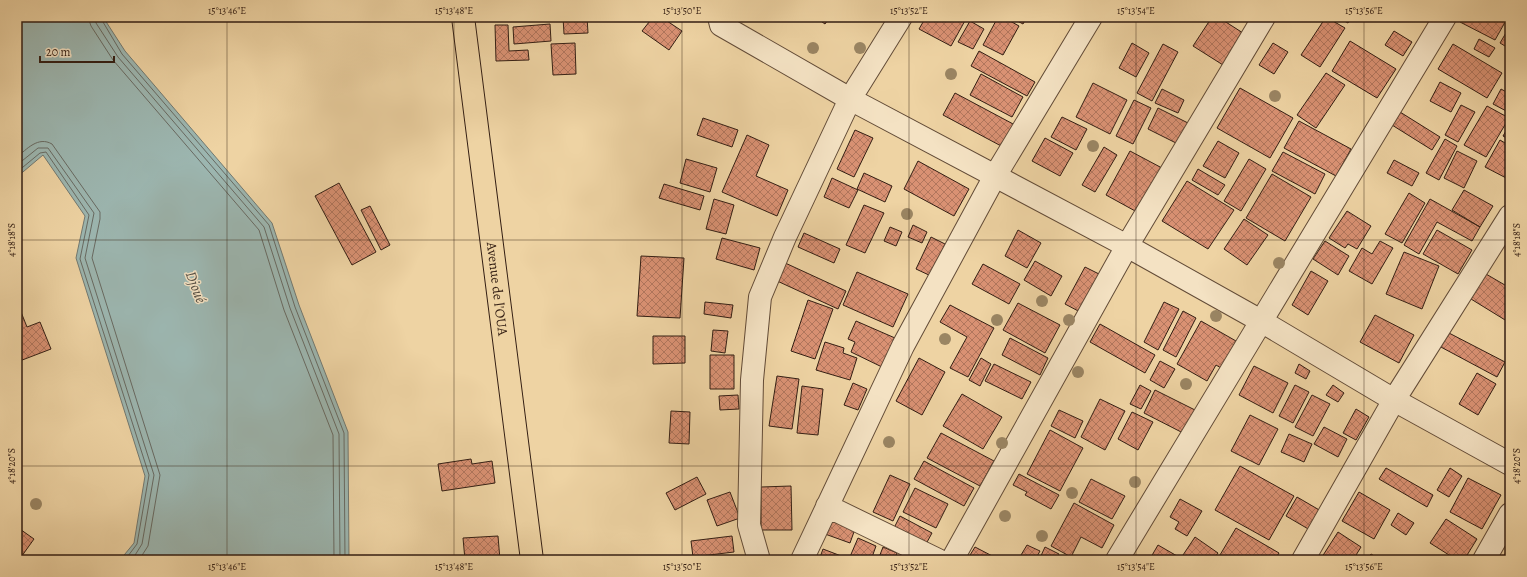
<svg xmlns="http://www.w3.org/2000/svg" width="1527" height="577" font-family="Alegreya,serif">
  <defs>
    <pattern id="building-cross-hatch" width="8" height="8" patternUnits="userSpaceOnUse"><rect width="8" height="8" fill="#d99173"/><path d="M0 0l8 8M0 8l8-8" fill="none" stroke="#b1765d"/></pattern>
  </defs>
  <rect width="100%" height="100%" fill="#eed3a3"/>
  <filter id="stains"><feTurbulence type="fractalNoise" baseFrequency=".005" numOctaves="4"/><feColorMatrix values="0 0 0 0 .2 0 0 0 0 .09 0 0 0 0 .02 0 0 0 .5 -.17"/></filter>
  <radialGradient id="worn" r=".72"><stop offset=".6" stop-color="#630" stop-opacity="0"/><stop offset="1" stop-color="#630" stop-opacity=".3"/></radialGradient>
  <path fill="#9cb6b0" stroke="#727971" d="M17,17H103L125,51L272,223L299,305L348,432L349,560H120L134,543L145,476L76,258L85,216L43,155L17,177Z"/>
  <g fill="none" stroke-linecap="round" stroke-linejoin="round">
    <path stroke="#686a62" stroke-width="1" d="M88,17L91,26L113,60L259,230L284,310L333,435L334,560
      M95,17L96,23L118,57L264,227L290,308L339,434L340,560
      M100,17L122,54L269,225L295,307L344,433L345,560
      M17,157C27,149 38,136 52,144L100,212V219L92,258L160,475L148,546L139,560
      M17,165L38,148H48L94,213L85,258L154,475L142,544L132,560
      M17,172L40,153L46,152L89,215L80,259L149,475L137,544L125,560"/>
  </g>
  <path fill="url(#building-cross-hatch)" stroke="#331e13" d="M563,17H587L588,33L564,34Z
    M653,17H661L682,31L669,50L642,31Z
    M815,17H830L825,24Z
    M926,17H967L951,46L919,29Z
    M998,17H1003L1019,26L1003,55L983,45Z
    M1010,17H1027L1023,24Z
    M1212,17H1218L1243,33L1223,65L1193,46Z
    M1326,17L1345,28L1320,67L1301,55Z
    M1337,17H1352L1348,23Z
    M1462,17H1508L1495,40L1460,22Z
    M970,21L984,29L973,49L958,42Z
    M550,24L551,41L514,44L513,27Z
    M495,25H508L509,51L528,50L529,60L496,61Z
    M1510,26V49L1500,43Z
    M1394,31L1412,42L1403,56L1385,45Z
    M1479,39L1495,48L1489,57L1474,49Z
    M1350,41L1396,69L1377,98L1332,71Z
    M575,43L576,74L553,75L551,44Z
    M1132,43L1149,53L1136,77L1119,68Z
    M1273,43L1288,52L1274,74L1259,65Z
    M1163,44L1178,52L1152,101L1137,93Z
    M1453,44L1502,73L1487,98L1438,69Z
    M979,51L1035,82L1027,96L971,66Z
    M1326,73L1345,85L1316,128L1297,115Z
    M981,74L1023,97L1012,117L970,95Z
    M1440,82L1461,93L1451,112L1430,101Z
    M1093,83L1127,100L1110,134L1076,117Z
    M1240,88L1293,118L1270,158L1217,128Z
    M1162,89L1184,100L1178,113L1155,103Z
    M1501,89L1510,94V113L1493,104Z
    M955,93L1015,125L1003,147L943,115Z
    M1134,100L1151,108L1133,144L1116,136Z
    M1461,105L1475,112L1458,142L1445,135Z
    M1487,106L1509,118L1486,157L1464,145Z
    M1158,108L1190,124L1180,145L1148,129Z
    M1400,112L1440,137L1432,150L1392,125Z
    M1062,117L1087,129L1076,150L1051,137Z
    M703,118L738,130L732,147L697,135Z
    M1299,121L1351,149L1336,176L1284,148Z
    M1510,124V140L1503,136Z
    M855,130L873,138L854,177L837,169Z
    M747,135L769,145L756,176L788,190L777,216L722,192Z
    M1045,138L1073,153L1060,176L1032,161Z
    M1445,139L1457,146L1439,180L1426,173Z
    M1500,140L1510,146V180L1485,167Z
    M1218,141L1239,153L1225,178L1203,166Z
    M1104,147L1117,155L1095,192L1082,185Z
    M1130,151L1162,168L1137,212L1106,195Z
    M1457,151L1477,161L1464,188L1444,178Z
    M1283,152L1325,174L1315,194L1272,171Z
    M686,159L717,168L710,192L680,183Z
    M1249,159L1266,169L1241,211L1224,201Z
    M1394,160L1419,173L1412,186L1387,173Z
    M918,161L969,189L954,216L904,189Z
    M1198,169L1225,185L1218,195L1192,180Z
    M864,173L892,186L885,202L857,189Z
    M1272,174L1311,197L1285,241L1246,218Z
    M832,178L858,190L849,208L824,197Z
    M1187,181L1234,210L1208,249L1162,221Z
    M339,183L376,252L352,265L315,196Z
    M664,184L704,196L700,210L659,198Z
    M1464,190L1493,206L1480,227L1452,210Z
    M1409,193L1425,203L1402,243L1385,234Z
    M714,199L734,205L726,234L706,229Z
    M1430,199L1480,227L1472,241L1437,222L1419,254L1404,245Z
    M864,205L884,213L865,253L846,245Z
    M370,206L390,245L381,250L361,210Z
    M1347,211L1371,226L1357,249L1348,244L1345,248L1329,238Z
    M1244,219L1268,235L1247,265L1224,249Z
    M913,225L927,232L922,243L908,237Z
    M890,227L902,232L896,246L884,241Z
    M1018,230L1041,243L1027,268L1005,256Z
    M1437,230L1472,250L1458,274L1423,254Z
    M804,233L840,249L834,263L798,247Z
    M931,237L945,244L931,276L916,269Z
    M722,238L760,248L754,270L716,259Z
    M1325,241L1349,256L1338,275L1313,259Z
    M1380,241L1393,248L1372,284L1349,271L1362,248L1372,254Z
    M1404,252L1439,266L1422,309L1386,294Z
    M641,256L684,258L680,318L637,316Z
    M1035,261L1062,276L1051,296L1024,280Z
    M783,262L846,291L838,309L775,280Z
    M983,264L1020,284L1009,304L972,284Z
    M1085,267L1103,276L1082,313L1065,304Z
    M1311,271L1328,281L1308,315L1292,305Z
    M857,272L908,294L893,327L843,305Z
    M1486,274L1510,288V323L1471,299Z
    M808,300L833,309L815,359L791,351Z
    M17,302L27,327L40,322L51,349L17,362Z
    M705,302L733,305L731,318L704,314Z
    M1164,302L1179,309L1158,350L1144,342Z
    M1018,303L1060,325L1045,353L1003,330Z
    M950,305L994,328L968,377L950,368L967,337L940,322Z
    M1183,311L1196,318L1176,357L1163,350Z
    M1375,315L1414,335L1399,363L1360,342Z
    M856,321L895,338L882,367L851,352L855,342L848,339Z
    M1201,321L1236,341L1221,368L1216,365L1207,381L1177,364Z
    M1100,324L1155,355L1145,373L1090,342Z
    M713,330L728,331L725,353L711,351Z
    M1447,332L1505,362L1497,377L1439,346Z
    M653,336H685V363L653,364Z
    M1010,338L1048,358L1040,375L1002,355Z
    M825,342L844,348L843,353L857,358L850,380L816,370Z
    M710,355H734V389H710Z
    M919,358L945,372L922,415L896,401Z
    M981,358L991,364L980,386L969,380Z
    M1160,361L1175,369L1164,388L1150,380Z
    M994,364L1031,382L1022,399L985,381Z
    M1299,364L1310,371L1306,379L1295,373Z
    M1254,366L1288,383L1273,413L1239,395Z
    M1477,373L1496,384L1478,415L1459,404Z
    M777,376L799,379L792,429L769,426Z
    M853,383L867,389L858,410L844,405Z
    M1140,385L1151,391L1141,409L1130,404Z
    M1295,385L1309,392L1293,423L1279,416Z
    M1333,385L1344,393L1338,402L1326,395Z
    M802,386L823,389L818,435L797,433Z
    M1155,390L1199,412L1187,435L1144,413Z
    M962,394L1002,417L983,449L943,426Z
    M738,395L739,409L720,410L719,396Z
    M1312,395L1330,404L1313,436L1295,427Z
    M1100,399L1125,411L1105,450L1081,437Z
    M1356,409L1369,417L1356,440L1343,433Z
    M1059,410L1083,421L1075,438L1051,426Z
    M671,411L690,412L689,444L669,443Z
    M1132,412L1153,422L1138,450L1118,439Z
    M1250,415L1278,429L1259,465L1231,451Z
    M1324,427L1347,439L1338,457L1314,444Z
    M1050,430L1083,448L1060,491L1027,474Z
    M941,433L994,461L980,486L927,458Z
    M1289,434L1312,444L1304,462L1281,452Z
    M471,459L472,464L492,461L495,483L442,491L438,464Z
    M924,461L974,488L964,506L914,479Z
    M1240,466L1294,496L1269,540L1215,510Z
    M1386,468L1433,495L1427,507L1379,479Z
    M1450,468L1462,476L1449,497L1437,490Z
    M1019,474L1059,495L1051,509L1025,495L1027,492L1013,485Z
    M890,475L910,484L893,521L873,512Z
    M697,477L706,494L675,510L666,493Z
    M1468,478L1501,495L1482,529L1450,512Z
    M1091,479L1125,496L1112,519L1079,502Z
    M791,486L792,530H761V487Z
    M915,488L948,504L936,528L903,512Z
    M730,492L740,518L717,526L707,500Z
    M1359,492L1390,510L1374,539L1342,521Z
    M1297,497L1321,511L1310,530L1286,516Z
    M1180,499L1202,511L1187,536L1175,529L1179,522L1170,517Z
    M1074,503L1114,525L1102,548L1081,537L1071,557L1051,546Z
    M1398,513L1414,523L1406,535L1391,525Z
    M900,516L932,533L926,544L894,528Z
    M1446,519L1477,539L1464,560H1457L1430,543Z
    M830,520L855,529L850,543L825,534Z
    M17,527L34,539L19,560H17Z
    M1236,528L1279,553L1275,560H1217Z
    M1338,532L1361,547L1353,560H1320Z
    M498,536L500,560H465L463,538Z
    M732,536L734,552L693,557L691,541Z
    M1195,537L1218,553L1213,560H1191L1183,555Z
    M858,538L876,546L871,560H819L823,549L849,559Z
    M1027,545L1040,551L1035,560H1018Z
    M1158,545L1184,560H1155L1151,557Z
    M1510,546V560H1502L1505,554Z
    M883,547L897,553L894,560H878Z
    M975,547L1000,560H967Z
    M1045,547L1059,554L1056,560H1039Z
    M1371,554L1381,560H1366Z"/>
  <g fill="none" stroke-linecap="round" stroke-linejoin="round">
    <g stroke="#624b37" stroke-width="24">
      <path id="minor" d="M719,17L721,25L850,99L1127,246L1261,321L1394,400L1510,464
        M827,506L938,560
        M759,560L749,525L752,380L760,297L785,237L850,99L901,17
        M802,560L903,346L995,176L1091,17
        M952,560L1127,246L1264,17
        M1117,560L1445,17
        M1303,560L1394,400L1510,216
        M1484,560L1510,514"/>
    </g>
    <g stroke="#331e13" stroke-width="24">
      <g id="primary">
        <path id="s1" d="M463,17L532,560"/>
      </g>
    </g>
    <use href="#minor" stroke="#f4e2c3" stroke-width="22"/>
    <use href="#primary" stroke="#eed3a3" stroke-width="22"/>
  </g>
  <g fill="#9a8563">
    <circle cx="813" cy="48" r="6"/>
    <circle cx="860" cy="48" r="6"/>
    <circle cx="951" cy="74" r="6"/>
    <circle cx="1275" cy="96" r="6"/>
    <circle cx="1093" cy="146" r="6"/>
    <circle cx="907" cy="214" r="6"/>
    <circle cx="1279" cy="263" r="6"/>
    <circle cx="1042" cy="301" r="6"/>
    <circle cx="1216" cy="316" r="6"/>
    <circle cx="997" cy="320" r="6"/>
    <circle cx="1069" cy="320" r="6"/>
    <circle cx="945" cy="339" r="6"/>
    <circle cx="1078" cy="372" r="6"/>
    <circle cx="1186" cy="384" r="6"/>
    <circle cx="889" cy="442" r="6"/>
    <circle cx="1002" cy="443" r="6"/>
    <circle cx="1135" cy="482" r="6"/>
    <circle cx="1072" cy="493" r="6"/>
    <circle cx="36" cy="504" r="6"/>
    <circle cx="1005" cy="516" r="6"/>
    <circle cx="1042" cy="536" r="6"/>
  </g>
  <path fill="none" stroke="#331e13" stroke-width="1" stroke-opacity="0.45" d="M227,17V560M454,17V560M682,17V560M909,17V560M1136,17V560M1364,17V560M17,240H1510M17,466H1510"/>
  <g text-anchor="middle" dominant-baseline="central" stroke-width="3" stroke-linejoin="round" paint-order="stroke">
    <g font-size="14" fill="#331e13" stroke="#f4e2c3">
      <text stroke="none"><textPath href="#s1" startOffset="274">Avenue de l'OUA</textPath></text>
    </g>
    <g font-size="15" font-style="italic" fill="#524c42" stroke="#f4e2c3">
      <text transform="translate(196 287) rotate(69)">Djoué</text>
    </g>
  </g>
  <rect width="1527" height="577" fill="none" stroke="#eed3a3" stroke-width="44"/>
  <path d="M40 56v6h74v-6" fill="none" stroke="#331e13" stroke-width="2"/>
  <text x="46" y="56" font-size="12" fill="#331e13" stroke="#f4e2c3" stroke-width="3" paint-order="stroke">20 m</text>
  <rect x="22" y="22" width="1483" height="533" fill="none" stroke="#331e13" stroke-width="1.5"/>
  <g font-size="10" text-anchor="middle" fill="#331e13">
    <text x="227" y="14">15°13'46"E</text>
    <text x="454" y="14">15°13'48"E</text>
    <text x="682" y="14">15°13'50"E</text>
    <text x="909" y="14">15°13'52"E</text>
    <text x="1136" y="14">15°13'54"E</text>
    <text x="1364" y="14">15°13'56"E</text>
    <text transform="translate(11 240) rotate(-90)" y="4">4°18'18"S</text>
    <text transform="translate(1516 240) rotate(-90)" y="4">4°18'18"S</text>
    <text transform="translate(11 466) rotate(-90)" y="4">4°18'20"S</text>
    <text transform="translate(1516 466) rotate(-90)" y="4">4°18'20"S</text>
    <text x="227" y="570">15°13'46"E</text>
    <text x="454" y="570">15°13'48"E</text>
    <text x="682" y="570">15°13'50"E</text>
    <text x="909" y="570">15°13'52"E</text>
    <text x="1136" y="570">15°13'54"E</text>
    <text x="1364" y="570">15°13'56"E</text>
  </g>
  <rect width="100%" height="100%" filter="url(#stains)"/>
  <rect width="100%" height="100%" fill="url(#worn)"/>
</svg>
